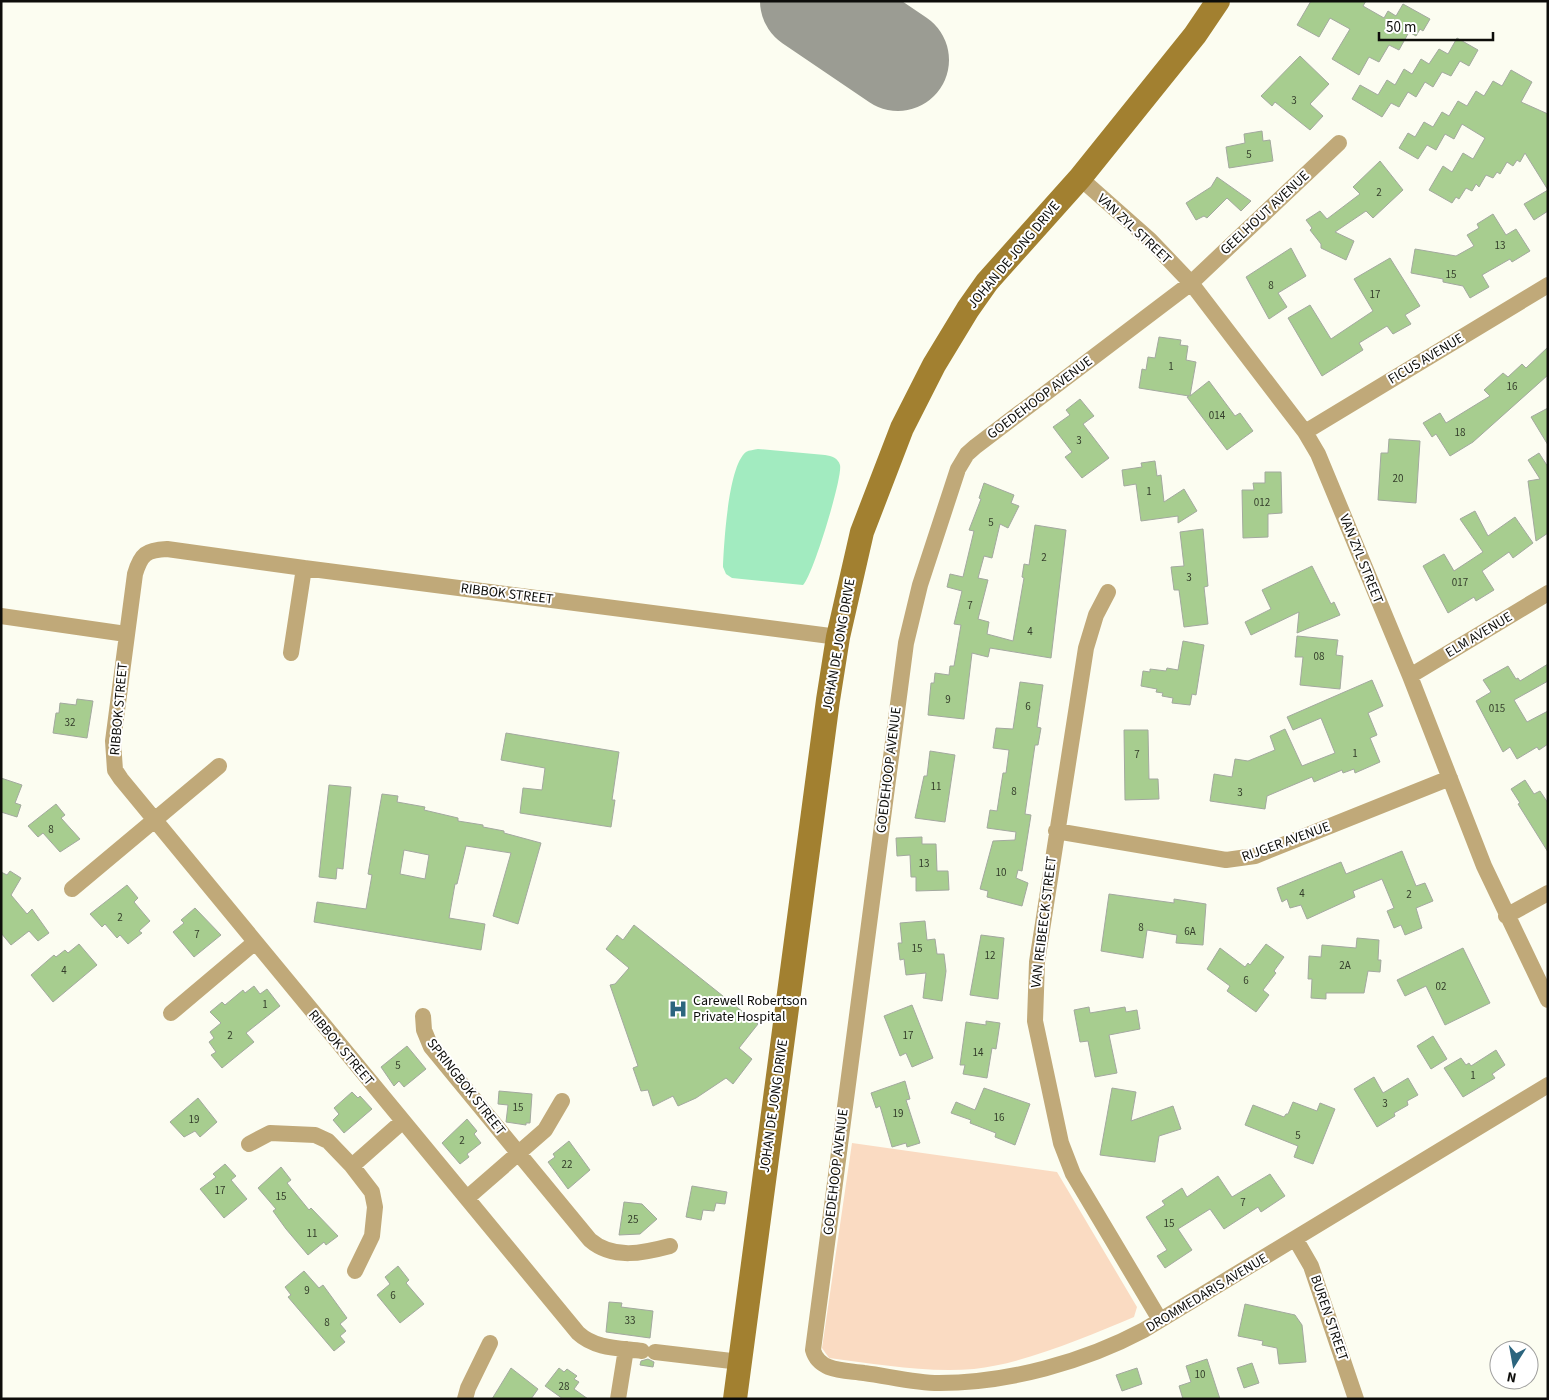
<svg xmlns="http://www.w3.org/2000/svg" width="1549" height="1400" font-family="'Source Sans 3',sans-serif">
  <rect width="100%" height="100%" fill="#fcfdf1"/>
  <path fill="#fadbc2" d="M852,1143L1057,1172L1137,1307L1134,1317C1086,1337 1026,1363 974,1369C926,1373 876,1364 829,1358L822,1348Z"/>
  <path fill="#a2ebc0" d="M758,449L825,455C832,456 838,458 840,465C843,477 812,578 803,585L732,578L726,574L723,567C724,544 728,466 746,452C749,450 754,450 758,449Z"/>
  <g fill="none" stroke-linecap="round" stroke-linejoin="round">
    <path stroke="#9b9c93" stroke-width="102" d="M811,1L898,60"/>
  </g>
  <path fill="#a7cd8f" stroke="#a3a99f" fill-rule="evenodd" d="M1311,1H1366L1363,6L1384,18L1388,11L1396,16L1403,4L1430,19L1423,31L1420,29L1416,36L1409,32L1399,50L1389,45L1379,62L1369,57L1359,75L1332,59L1350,29L1330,18L1319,37L1297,25Z
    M1457,38L1478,50L1469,66L1460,61L1451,76L1442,72L1433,87L1425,82L1416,97L1408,92L1399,107L1391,103L1382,117L1352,99L1360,85L1378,95L1387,80L1395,85L1404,69L1412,74L1421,59L1429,64L1439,49L1448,54Z
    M1300,56L1329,84L1310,104L1323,116L1310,130L1275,102L1272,106L1261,96Z
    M1511,70L1532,82L1521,102L1548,114V211L1534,220L1524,204L1548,190L1525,153L1520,162L1517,160L1513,166L1507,162L1500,174L1497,172L1493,178L1486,175L1479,187L1476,184L1472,191L1466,188L1459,199L1456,197L1452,203L1429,190L1443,166L1452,172L1463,153L1473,159L1485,138L1462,124L1454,139L1445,134L1436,150L1427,145L1418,159L1399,148L1408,133L1415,137L1424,122L1433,127L1442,112L1449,116L1458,101L1467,106L1476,91L1484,96L1493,81L1502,86Z
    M1262,131L1263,141L1270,140L1273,161L1229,168L1226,147L1245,143L1244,134Z
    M1380,161L1403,190L1373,218L1366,211L1335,232L1354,241L1346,260L1321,248V244L1310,230L1312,228L1306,220L1320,211L1327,219L1360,194L1353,187Z
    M1217,177L1251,201L1241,211L1227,198L1207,218L1204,216L1196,220L1186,203L1211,187Z
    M1493,214L1506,235L1516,229L1530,251L1512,262L1510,259L1482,275L1489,287L1470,298L1463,286L1443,282V279L1411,273L1415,249L1456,256L1474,246L1467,235L1479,228L1477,224Z
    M1291,248L1306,276L1278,293L1287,307L1269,319L1246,277Z
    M1390,258L1420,306L1405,315L1411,324L1393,334L1387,326L1359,343L1363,350L1322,376L1288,318L1310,305L1331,339L1373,311L1354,279Z
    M1159,337L1181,340L1180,345L1188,346L1186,360L1196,362L1190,396L1209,381L1235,416L1240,413L1253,431L1227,450L1187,397L1189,396L1139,388L1142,369L1146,370L1148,357L1155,358Z
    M1548,347V375L1473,442L1450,456L1436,434L1432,437L1423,423L1440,413L1446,423L1490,396L1484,390L1503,373L1508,377L1522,364L1526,368Z
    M1080,399L1094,416L1083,424L1109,458L1082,478L1065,457L1072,452L1053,427L1070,415L1066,410Z
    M1548,408V445L1531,417Z
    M1389,439L1420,441L1416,503L1378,500L1381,453H1388Z
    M1539,453L1548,467V533L1536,541L1528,481L1540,479L1528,460Z
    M1155,461L1157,476L1161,475L1164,502L1184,489L1197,511L1178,523V516L1141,521L1136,484L1124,486L1122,470L1142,467L1141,463Z
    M1265,472H1281L1282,513L1268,514V537L1243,538L1242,490H1254L1253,483H1265Z
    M984,483L1014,495L1011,503L1019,506L1008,528L1000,524L992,558L984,556L978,578L988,580L978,619L989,622L987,634L1013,641L1024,578L1022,577L1024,564L1029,565L1035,525L1066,530L1051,658L990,648L988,657L972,653L964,719L928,715L931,683H934L935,673L949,675L950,666H954L961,625L954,624L962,591L947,587L950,574L963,577L974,531L969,530L981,499L979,498Z
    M1475,511L1488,536L1515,517L1533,543L1513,558L1509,552L1482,571L1494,590L1476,601L1474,597L1448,613L1423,566L1444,554L1454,571L1483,552L1460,519Z
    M1203,529L1208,586L1204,587L1208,624L1184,627L1179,590H1174L1171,567L1184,566L1180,532Z
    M1312,566L1331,604L1334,602L1340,615L1297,633L1299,612L1251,635L1245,622L1271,609L1262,590Z
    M1297,636L1338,640L1336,655L1343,656L1340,689L1300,685L1303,657H1295Z
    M1183,641L1204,645L1196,695L1192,694L1190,705L1172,703L1173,698L1162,696L1163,693L1156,692L1157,689L1141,686L1143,671L1150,672V669L1166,671L1167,668L1178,670Z
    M1548,664V681L1514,700L1527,722L1548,711V744L1539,750L1537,747L1517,759L1510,747L1503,752L1476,701L1491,692L1483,680L1508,666L1516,679L1518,678L1520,681Z
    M1372,680L1383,706L1368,713L1377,735L1370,738L1380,762L1355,773L1354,769L1343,773L1342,770L1314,782L1312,777L1267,796L1265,809L1210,801L1214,774L1232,777L1235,759L1248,761L1275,750L1270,736L1285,729L1302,766L1335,753L1321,718L1293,730L1287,717Z
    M1020,682L1043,685L1037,727L1041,728L1038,745H1035L1025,814L1031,815L1022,871L1018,870L1016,878L1028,883L1022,906L987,897L988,891L980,889L993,841L1015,840L1016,832L987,828L990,810L997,811L1003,773H1006L1009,750L993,748L996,728L1013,729Z
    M77,699L93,701L87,738L53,733L56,713H59L60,703L76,705Z
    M1124,730H1148L1149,779H1158L1159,799L1125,800Z
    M506,733L619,752L612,800H615L611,827L520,813L523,788L542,790L545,768L501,760Z
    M930,751L955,755L945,822L915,818L924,776H927Z
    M1,778L22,785L15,803L21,805L17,817L1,812Z
    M1525,780L1534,794L1540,791L1548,803V852L1518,804L1520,803L1511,789Z
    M329,785L351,787L343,869L337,868L336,879L319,877Z
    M382,794L398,796L397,802L425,807L424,810L458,818V821L483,825V827L504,831V833L541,843L518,924L493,916L511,853L466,846L457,884H455L449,918L485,924L481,950L314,922L317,902L366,909L372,875L368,874ZM404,850L429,855L425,879L400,874Z
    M56,804L65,815L61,818L80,839L60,852L43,833L38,837L28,826Z
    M922,837V844H936L937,871H948L949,890L916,891V877H911L910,855L897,856L896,838Z
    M1402,851L1416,886L1425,883L1433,901L1416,908L1422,928L1405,935L1401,925L1394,928L1387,911L1394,908L1382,879L1353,891L1355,897L1307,919L1301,905L1290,908L1287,899L1282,902L1277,888L1341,862L1346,874Z
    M10,871L21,878L11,895L27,914L32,909L49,933L38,941L29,931L11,945L1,933V872L7,875Z
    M127,885L138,898L134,902L150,921L139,931L142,933L128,944L120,935L117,938L105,924L102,927L90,914Z
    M1109,894L1174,903V899L1206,904L1203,945L1176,943L1177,935L1147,930L1143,958L1101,951Z
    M195,908L221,935L194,957L173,932L184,923L181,920Z
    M925,921L927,940L935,939L937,954H944L946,971L942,1001L923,998L926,973L906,975L904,959L900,960L898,943H902L900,923Z
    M634,925L758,1024L739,1048L752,1059L733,1084L726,1078L696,1098L678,1106L673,1096L653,1106L648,1090L641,1091L633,1068L638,1066L610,985L615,984L629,968L606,949L617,935L623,940Z
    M981,935L1004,938L998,999L970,995Z
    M1357,938L1379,940L1378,960H1381L1380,972L1368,971L1364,993H1326V999L1311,998L1312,979H1308L1309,956L1321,957L1322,945L1356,948Z
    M79,944L97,965L53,1002L31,975L54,955L56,957L65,950L68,953Z
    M1266,944L1284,957L1274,971L1276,973L1263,990L1269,995L1256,1012L1227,991L1230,986L1207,969L1220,948L1245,967L1248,963L1250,965Z
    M1463,948L1490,1003L1445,1025L1426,986L1405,996L1397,980Z
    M254,986L260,994L267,989L280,1006L246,1033L254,1042L222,1068L211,1055L216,1052L209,1042L214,1038L210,1032L221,1023L210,1012L222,1002L225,1005L243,990L245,993Z
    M912,1005L933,1058L912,1067L906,1053L900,1056L884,1016Z
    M1089,1007L1090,1013L1125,1007L1126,1012L1137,1010L1140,1029L1109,1035L1117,1073L1095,1077L1088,1041L1080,1042L1074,1010Z
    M986,1021L1000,1023L996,1049L992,1048L987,1078L963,1074L965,1065H960L966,1022L986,1025Z
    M1433,1036L1447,1059L1431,1069L1417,1046Z
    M407,1046L426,1069L404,1087L399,1081L394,1086L381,1067Z
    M1496,1050L1505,1065L1492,1074L1495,1078L1463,1097L1444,1068L1461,1058L1466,1065L1469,1063L1471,1066Z
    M1374,1077L1383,1093L1408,1078L1418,1095L1407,1101L1408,1105L1394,1113L1395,1116L1377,1127L1354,1089Z
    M905,1081L910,1099L906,1100L920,1143L907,1147L906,1143L892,1147L880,1106L876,1108L871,1093Z
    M984,1088L1030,1104L1015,1145L995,1137L996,1133L970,1123L971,1120L951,1113L956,1102L975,1110Z
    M1112,1088L1136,1092L1131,1121L1173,1106L1181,1129L1159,1136L1155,1162L1100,1155Z
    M499,1091L532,1094L530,1123H526V1125L506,1122L508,1105L498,1104Z
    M352,1092L358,1098L360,1096L372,1109L344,1133L333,1120L339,1114L334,1108Z
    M198,1098L217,1122L200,1137L195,1131L184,1137L170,1122Z
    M1293,1102L1317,1111L1320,1103L1335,1109L1313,1164L1294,1157L1298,1146L1245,1125L1253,1105L1284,1117L1286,1114H1288Z
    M467,1119L477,1131L474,1134L481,1143L467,1154L469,1157L460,1164L442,1143Z
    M569,1141L590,1170L568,1189L548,1162L555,1157L553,1154Z
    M225,1164L236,1176L231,1180L247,1199L224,1218L200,1189L216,1177L213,1174Z
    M281,1167L291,1180L287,1183L309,1210L311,1208L338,1236L326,1245L324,1242L308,1255L286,1229L273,1211L276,1209L258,1188Z
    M1270,1174L1285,1196L1261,1212L1258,1207L1224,1229L1210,1209L1178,1229L1192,1250L1165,1268L1157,1256L1167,1250L1146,1217L1165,1205L1162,1201L1182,1188L1187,1197L1218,1176L1232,1197Z
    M692,1186L727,1192L725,1204L716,1203L714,1211L703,1210L701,1220L686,1217Z
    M624,1202L642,1204L657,1219L640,1234L619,1235Z
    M398,1266L409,1280L406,1283L424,1304L400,1323L377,1295L390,1284L385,1277Z
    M304,1271L319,1288L323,1285L347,1318L340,1324L346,1331L340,1336L345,1342L334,1351L288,1297L291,1295L285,1287Z
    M609,1302L622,1303L621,1307L653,1311L650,1338L606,1332Z
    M1245,1304L1295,1315L1302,1325L1306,1362L1279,1364L1277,1348L1262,1345L1263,1341L1238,1336Z
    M648,1359L654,1362L653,1367L640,1365L641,1361Z
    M1207,1359L1220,1399H1183L1179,1386L1191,1382L1186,1366Z
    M1252,1363L1259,1383L1244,1388L1237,1368Z
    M511,1368L538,1389L531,1399H492Z
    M559,1368L564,1372L567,1369L577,1376L574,1379L579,1382L574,1389L588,1399H563L545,1386Z
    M1137,1368L1142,1384L1122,1391L1116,1375Z"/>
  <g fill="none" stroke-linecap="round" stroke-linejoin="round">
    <path stroke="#c0a979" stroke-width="16" d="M1339,143L1191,283L976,446L967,454L958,469L920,585L906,643L813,1350C819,1372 845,1370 864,1373C888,1376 914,1383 939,1383C1008,1383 1084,1362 1144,1330L1548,1085
      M1080,178L1150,240L1191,283L1305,432L1318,454L1410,676L1484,866L1548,1000
      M1305,432L1548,285
      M1108,592L1096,615L1086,648L1037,962L1035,1021L1061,1143L1073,1174L1160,1320
      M1,616L126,634
      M291,653L304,568
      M1410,676L1548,593
      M1056,831L1226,860L1255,856L1450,778
      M72,889L219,766
      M1506,916L1548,893
      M171,1013L254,943
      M423,1016L424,1030L431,1047L590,1240C613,1260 644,1253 670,1246
      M249,1144L270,1133L315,1135L328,1141L352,1166L372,1192L375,1207L372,1236L355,1271
      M352,1166L403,1121
      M467,1198L545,1130L562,1101
      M1296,1240L1311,1266L1356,1399
      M642,1351C620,1348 595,1349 578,1333L121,779L115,770L113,741L135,574C141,554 146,550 167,549L304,568L838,637
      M655,1352L740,1362
      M465,1399L468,1388L490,1343
      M618,1399L626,1349"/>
    <path stroke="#a28030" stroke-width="24" d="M735,1399L828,700L838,637L862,532L902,428L934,365L968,309L987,282L1080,178L1195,35L1218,1"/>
  </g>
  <defs>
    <g id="hospital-bare" transform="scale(1.5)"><path d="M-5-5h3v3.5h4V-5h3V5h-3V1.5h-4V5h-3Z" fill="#2c657e" stroke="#fff" stroke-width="2.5" paint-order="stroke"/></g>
  </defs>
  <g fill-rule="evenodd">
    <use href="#hospital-bare" x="678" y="1009"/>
  </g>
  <g text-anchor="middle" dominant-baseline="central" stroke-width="4" stroke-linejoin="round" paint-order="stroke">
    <g font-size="11" fill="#343d2b">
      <text x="1294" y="100">3</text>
      <text x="1249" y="154">5</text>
      <text x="1379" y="192">2</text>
      <text x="1500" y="245">13</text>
      <text x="1451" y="274">15</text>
      <text x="1271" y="285">8</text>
      <text x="1375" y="294">17</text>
      <text x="1171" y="366">1</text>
      <text x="1512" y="386">16</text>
      <text x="1217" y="415">014</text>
      <text x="1460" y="432">18</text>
      <text x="1079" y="440">3</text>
      <text x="1398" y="478">20</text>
      <text x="1149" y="491">1</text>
      <text x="1262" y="502">012</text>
      <text x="991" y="522">5</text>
      <text x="1044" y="557">2</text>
      <text x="1189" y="577">3</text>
      <text x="1460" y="582">017</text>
      <text x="970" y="605">7</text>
      <text x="1030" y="631">4</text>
      <text x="1319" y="656">08</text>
      <text x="948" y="699">9</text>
      <text x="1028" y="706">6</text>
      <text x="1497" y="708">015</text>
      <text x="70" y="722">32</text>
      <text x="1355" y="753">1</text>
      <text x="1137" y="754">7</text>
      <text x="936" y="786">11</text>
      <text x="1014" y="791">8</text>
      <text x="1240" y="792">3</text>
      <text x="51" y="829">8</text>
      <text x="924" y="863">13</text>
      <text x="1001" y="872">10</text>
      <text x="1302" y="893">4</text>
      <text x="1409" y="894">2</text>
      <text x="120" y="917">2</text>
      <text x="1141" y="927">8</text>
      <text x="1190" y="931">6A</text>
      <text x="197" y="934">7</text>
      <text x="917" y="948">15</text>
      <text x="990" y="955">12</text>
      <text x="1345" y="965">2A</text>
      <text x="64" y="970">4</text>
      <text x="1246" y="980">6</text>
      <text x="1441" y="986">02</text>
      <text x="265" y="1004">1</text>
      <text x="230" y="1035">2</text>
      <text x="908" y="1035">17</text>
      <text x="978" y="1052">14</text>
      <text x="398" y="1065">5</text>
      <text x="1473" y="1075">1</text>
      <text x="1385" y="1103">3</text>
      <text x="518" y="1107">15</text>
      <text x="898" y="1113">19</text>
      <text x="999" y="1117">16</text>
      <text x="194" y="1119">19</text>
      <text x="1298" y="1135">5</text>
      <text x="462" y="1140">2</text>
      <text x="567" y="1164">22</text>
      <text x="220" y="1190">17</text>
      <text x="281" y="1196">15</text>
      <text x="1243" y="1202">7</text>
      <text x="633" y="1219">25</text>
      <text x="1169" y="1223">15</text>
      <text x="312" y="1233">11</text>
      <text x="307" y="1290">9</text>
      <text x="393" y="1295">6</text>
      <text x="630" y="1320">33</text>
      <text x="327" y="1322">8</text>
      <text x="1200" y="1374">10</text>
      <text x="564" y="1386">28</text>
    </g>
    <g font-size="14" fill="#0d0d0a" stroke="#fff">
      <text transform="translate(1265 213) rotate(-43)">GEELHOUT AVENUE</text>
      <text transform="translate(1134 229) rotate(43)">VAN ZYL STREET</text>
      <text transform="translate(1014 255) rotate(-50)">JOHAN DE JONG DRIVE</text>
      <text transform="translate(1426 359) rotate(-31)">FICUS AVENUE</text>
      <text transform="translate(1040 398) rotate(-37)">GOEDEHOOP AVENUE</text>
      <text transform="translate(1361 559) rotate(68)">VAN ZYL STREET</text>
      <text transform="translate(507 594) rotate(7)">RIBBOK STREET</text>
      <text transform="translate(1479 635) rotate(-31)">ELM AVENUE</text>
      <text transform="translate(839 645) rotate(-80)">JOHAN DE JONG DRIVE</text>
      <text transform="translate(119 709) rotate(-85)">RIBBOK STREET</text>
      <text transform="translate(889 770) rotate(-83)">GOEDEHOOP AVENUE</text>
      <text transform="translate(1286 842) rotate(-20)">RIJGER AVENUE</text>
      <text transform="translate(1044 922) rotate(-83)">VAN REIBEECK STREET</text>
      <text transform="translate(341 1048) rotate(50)">RIBBOK STREET</text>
      <text transform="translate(466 1087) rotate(52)">SPRINGBOK STREET</text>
      <text transform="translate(774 1106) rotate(-82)">JOHAN DE JONG DRIVE</text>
      <text transform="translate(836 1172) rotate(-83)">GOEDEHOOP AVENUE</text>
      <text transform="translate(1207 1293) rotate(-31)">DROMMEDARIS AVENUE</text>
      <text transform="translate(1329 1318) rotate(71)">BUREN STREET</text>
    </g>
    <g font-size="14" fill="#0d0d0a" stroke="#fff" text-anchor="start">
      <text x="693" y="1001">Carewell Robertson<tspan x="693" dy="16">Private Hospital</tspan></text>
    </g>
  </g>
  <rect width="1549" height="1400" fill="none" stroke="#0d0d0a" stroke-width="5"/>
  <g transform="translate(1514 1365) rotate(191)"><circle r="24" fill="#ffffff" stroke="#9e9e9d"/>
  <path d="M0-4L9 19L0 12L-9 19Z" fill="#2c657e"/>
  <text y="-8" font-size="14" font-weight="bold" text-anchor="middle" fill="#0d0d0a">N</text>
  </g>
  <path d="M1379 32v8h114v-8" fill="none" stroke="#0d0d0a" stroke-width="2.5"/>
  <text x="1386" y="32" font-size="15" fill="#0d0d0a" stroke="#ffffff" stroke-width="4" paint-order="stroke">50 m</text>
</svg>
